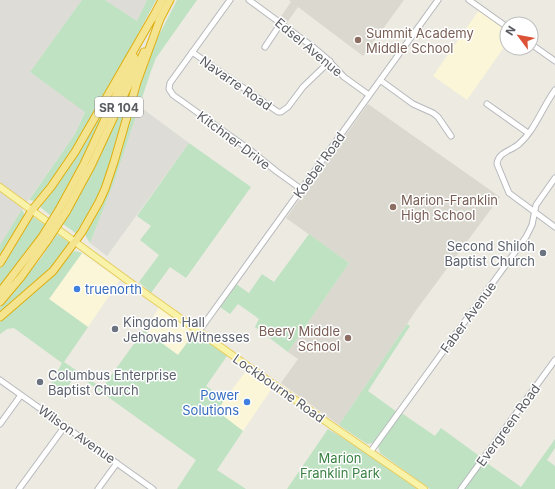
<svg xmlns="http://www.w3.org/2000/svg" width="555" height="489" font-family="Inter,sans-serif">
  <rect width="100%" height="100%" fill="#eceae1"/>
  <path fill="#fbf6d7" d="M479,10L507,30V43L467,100L433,76Z
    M82,253L120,280L88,327L49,299Z
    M159,307L195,332L178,355L145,331Z
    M249,367L275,384L243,431L216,411Z"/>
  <path fill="#dddcd6" d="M0,0H82L30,72L85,111L75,134L22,209L0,245Z
    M105,0H147L137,21Z
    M139,106L189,143L107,256L90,243L114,182Z"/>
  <path fill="#dbd9cf" d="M289,0H404L363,56L298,7L286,24L279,19L291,2Z
    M368,104L500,197L417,309L339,425L281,383L298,359L288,352L349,263L286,218Z"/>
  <path fill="#bfe2c2" d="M82,0H105L137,21L147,0H156C119,69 85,140 35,201L29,200L75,134L85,112L30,72Z
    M177,0H197L156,58L151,71L114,182L90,243L86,237V229L96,215L101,207L113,175L143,73L157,39Z
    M134,84H135L100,195L83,226L77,234L63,224L91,174Z
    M115,88L116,89L72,182L51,216L39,206Z
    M189,143L251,187L186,278L170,267L151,293L139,282L159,255L140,240L151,226L137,216Z
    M22,209L25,216L0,257V245Z
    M32,216L45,225L37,238L0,286V266Z
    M57,234L70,243L48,273L0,314V308L41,258Z
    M309,234L349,263L288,352L255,327L259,319L238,304L230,314L220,307L236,284L249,293L262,274L274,282Z
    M75,251L82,253L49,299L88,327L64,362L102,388L144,330L178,355L195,332L227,356L206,386L225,399L217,411L243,431L217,470L246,489H177L196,460L76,374L62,396L49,387L62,363L14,328L7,329L0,334V320L71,253Z
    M407,324L410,326L368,391L397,412L374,443L367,444L339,425Z
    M400,412L435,436L441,428L482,458L459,489H430L380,453L378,446Z
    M328,429L367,453L417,489H287Z
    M555,439V448L547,460L555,466V489H464L484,461L521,487Z"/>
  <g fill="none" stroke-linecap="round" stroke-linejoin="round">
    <g stroke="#b7b8bd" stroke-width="7">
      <path id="minor" d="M230,0L170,83L169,89L173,95L250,150L276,171L301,189
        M249,0L313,47L326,58L344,77L369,95
        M469,0L507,27
        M531,44L555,61
        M265,47L281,23
        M192,52L278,112H281L288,107L303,87L330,61
        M380,80L413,104L433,113L438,117L451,136
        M555,90C542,108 535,130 519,144C511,151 498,152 497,164L509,193L555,227
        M487,104L528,133
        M199,331L438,0
        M0,380L153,489
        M0,424L21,395
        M371,451L526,237L532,225L536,205L555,178
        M19,489L65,426
        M98,489L117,463
        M461,489L555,360"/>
    </g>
    <g stroke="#e7cd5f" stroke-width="8">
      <path id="major" d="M0,187L142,291L328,423L424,489"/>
    </g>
    <g stroke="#ddaf10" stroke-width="9">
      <path id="highway" d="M152,19L162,0
        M159,21L170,0
        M60,208L84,164L134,57
        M66,212L91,166L144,52
        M0,263L32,210L51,187L75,152L154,15
        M0,292L42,237
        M0,302L21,277L47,241
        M0,317L53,271L82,232L99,202L105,189L114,162L137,82L160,19"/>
    </g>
    <use href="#minor" stroke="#fff" stroke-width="5"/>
    <use href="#major" stroke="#f9f3a9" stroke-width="6"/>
    <use href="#highway" stroke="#f5e48f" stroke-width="7"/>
    <g stroke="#ddaf10" stroke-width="9" stroke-linecap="butt">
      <path id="highway-bridge" d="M42,237L60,208
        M47,241L66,212"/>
    </g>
    <use href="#highway-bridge" stroke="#f5e48f" stroke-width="7"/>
  </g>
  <g fill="#8d6e63" stroke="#fff" stroke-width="1.5">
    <circle cx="358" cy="40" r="4"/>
    <circle cx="393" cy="207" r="4"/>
    <circle cx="348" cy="338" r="4"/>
  </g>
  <g fill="#6b7280" stroke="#fff" stroke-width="1.5">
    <circle cx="543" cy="253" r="4"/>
    <circle cx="115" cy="329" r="4"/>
    <circle cx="40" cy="382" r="4"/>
  </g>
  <g fill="#3f7fe0" stroke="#fff" stroke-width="1.5">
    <circle cx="77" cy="289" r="4"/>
    <circle cx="247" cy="402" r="4"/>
  </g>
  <g text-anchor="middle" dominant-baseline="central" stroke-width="3" stroke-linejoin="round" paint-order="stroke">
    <rect fill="#fff" stroke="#8c8d90" stroke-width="1" x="95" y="97" width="48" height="20" rx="3"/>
    <g font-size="12" font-weight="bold" fill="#5a5c61">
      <text x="119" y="107">SR 104</text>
    </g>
    <g font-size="13" fill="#785e54" stroke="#fff" text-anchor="start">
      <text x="366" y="33">Summit Academy<tspan x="366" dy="15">Middle School</tspan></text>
      <text x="401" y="200">Marion-Franklin<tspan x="401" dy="15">High School</tspan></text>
      <text x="340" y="331" text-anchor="end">Beery Middle<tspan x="340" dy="15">School</tspan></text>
    </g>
    <g font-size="13" fill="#5a5c61" stroke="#fff">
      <text transform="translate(309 47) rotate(40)">Edsel Avenue</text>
      <text transform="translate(236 83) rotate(35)">Navarre Road</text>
      <text transform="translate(234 140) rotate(37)">Kitchner Drive</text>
      <text transform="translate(319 165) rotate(-54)">Koebel Road</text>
      <text transform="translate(468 317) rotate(-54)">Faber Avenue</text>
      <text transform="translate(279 388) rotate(35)">Lockbourne Road</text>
      <text transform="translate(508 425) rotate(-54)">Evergreen Road</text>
      <text transform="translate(77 434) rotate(35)">Wilson Avenue</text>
    </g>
    <g font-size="13" fill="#5b616d" stroke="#fff" text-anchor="start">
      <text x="535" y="246" text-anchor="end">Second Shiloh<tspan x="535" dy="15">Baptist Church</tspan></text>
      <text x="123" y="322">Kingdom Hall<tspan x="123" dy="15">Jehovahs Witnesses</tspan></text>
      <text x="48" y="375">Columbus Enterprise<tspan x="48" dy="15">Baptist Church</tspan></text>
    </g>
    <g font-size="13" fill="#366cbe" stroke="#fff" text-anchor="start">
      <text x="85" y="289">truenorth</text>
      <text x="239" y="395" text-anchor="end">Power<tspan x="239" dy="15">Solutions</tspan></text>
    </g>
    <g font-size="13" fill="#3a8043" stroke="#fff">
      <text x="340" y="458">Marion<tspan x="340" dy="15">Franklin Park</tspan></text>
    </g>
  </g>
  <g transform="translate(519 36) rotate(302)"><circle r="19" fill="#ffffff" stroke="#bdbec0"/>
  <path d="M0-3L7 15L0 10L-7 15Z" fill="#dc5237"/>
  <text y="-6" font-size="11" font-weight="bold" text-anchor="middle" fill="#5a5c61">N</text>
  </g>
</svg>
